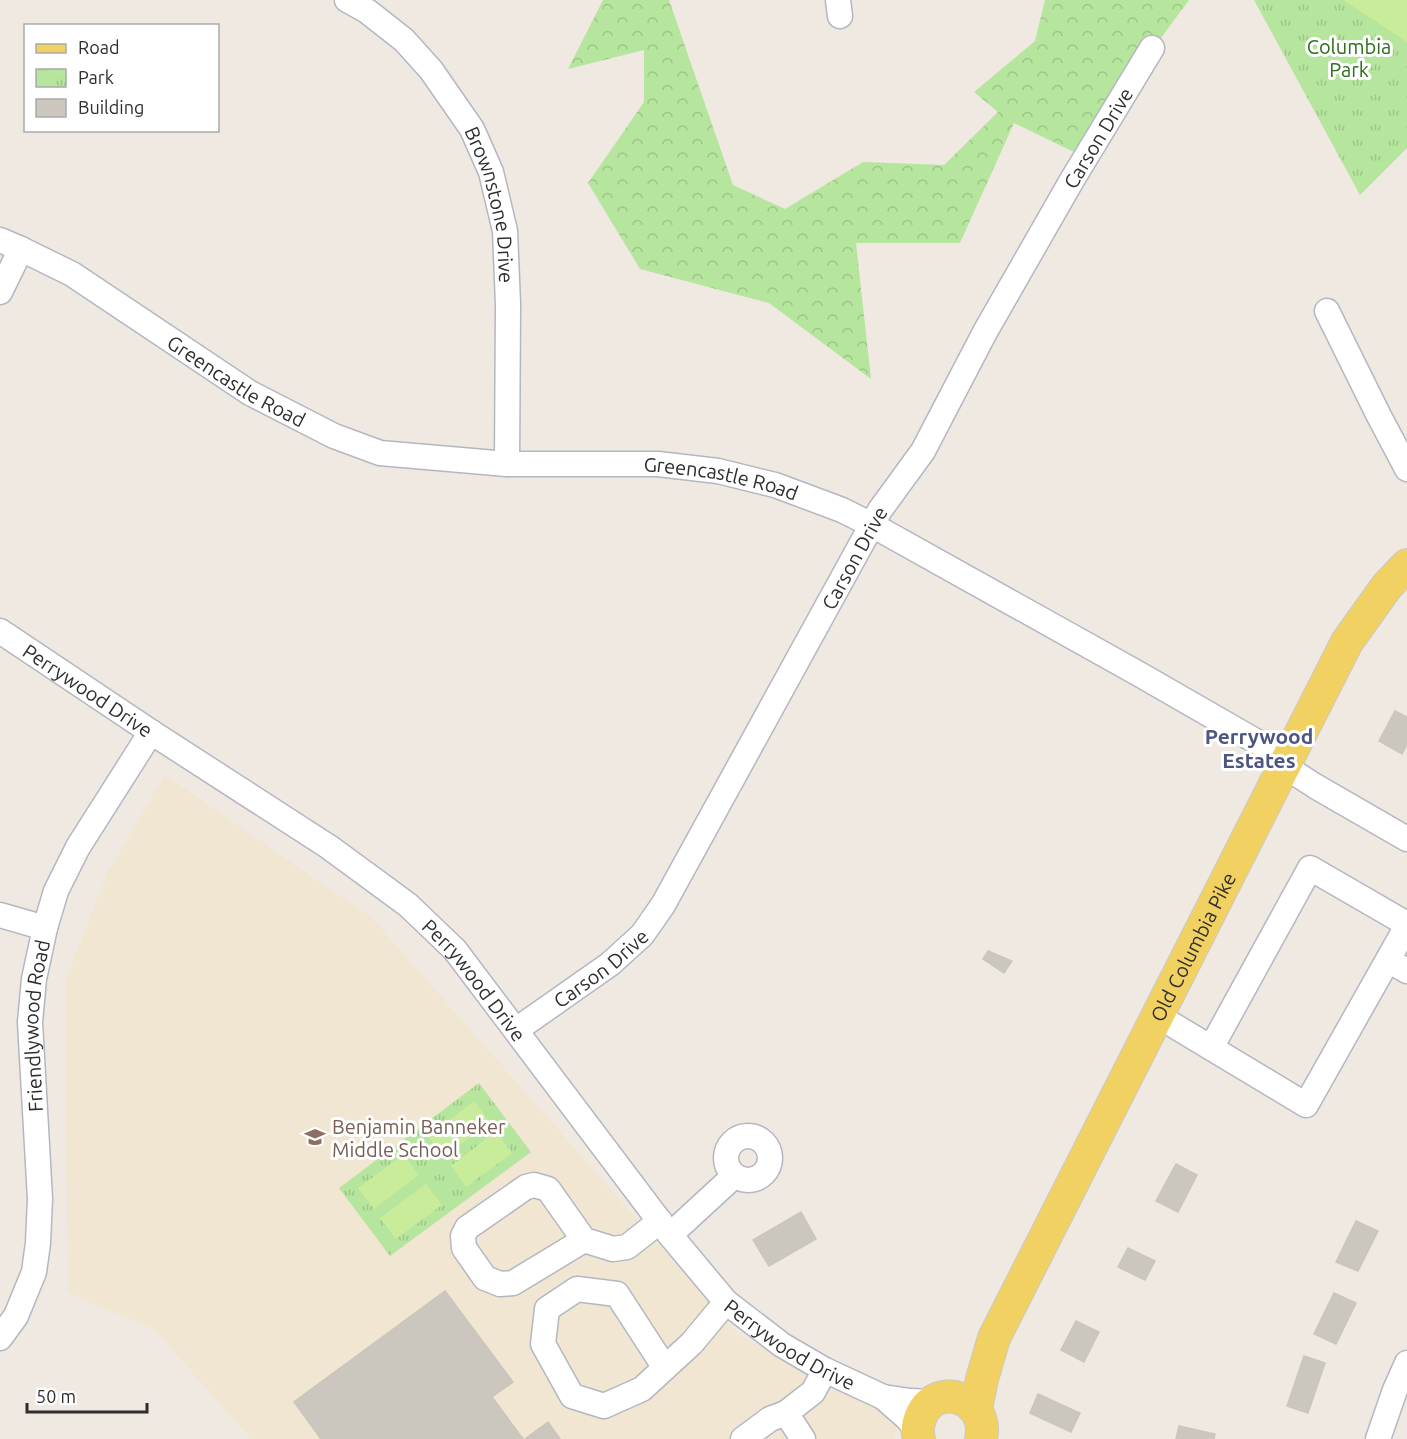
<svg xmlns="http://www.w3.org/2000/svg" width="1407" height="1439" font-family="Ubuntu,sans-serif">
  <defs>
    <pattern id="forest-crowns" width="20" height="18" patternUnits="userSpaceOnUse" patternTransform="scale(1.5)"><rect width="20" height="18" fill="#b6e59e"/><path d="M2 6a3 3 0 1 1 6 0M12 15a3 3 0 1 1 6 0" fill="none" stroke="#9dc588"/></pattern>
    <pattern id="park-tufts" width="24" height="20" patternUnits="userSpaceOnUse" patternTransform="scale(1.5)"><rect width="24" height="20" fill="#b6e59e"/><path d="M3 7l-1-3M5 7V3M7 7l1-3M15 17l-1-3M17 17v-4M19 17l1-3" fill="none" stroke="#9dc588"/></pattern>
  </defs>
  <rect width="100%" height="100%" fill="#efe9e1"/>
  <path fill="#f0e6d1" d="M165,775L372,918L739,1335L900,1420L894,1439H251L154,1329L68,1293L65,981L108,872Z"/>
  <path fill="url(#forest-crowns)" d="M603,0H669L733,185L785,209L863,162L944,165L998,112L974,92L1035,41L1045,0H1189L1076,153L1014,123L960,243H856L871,379L769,303L640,269L588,183L644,102V50L568,69Z"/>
  <path fill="url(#park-tufts)" d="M1254,0H1407V148L1360,195Z
    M479,1083L531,1152L390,1256L339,1188Z"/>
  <path fill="#c9ec9a" d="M1343,0H1407V42Z
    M474,1101L490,1122L444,1157L428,1136Z
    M496,1131L512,1153L466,1187L451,1166Z
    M404,1154L419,1175L374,1209L358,1188Z
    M426,1184L442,1205L396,1239L380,1218Z"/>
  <path fill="#cbc7bf" stroke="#cbc5ba" stroke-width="1.5" d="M1395,711L1407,717V744L1402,754L1379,741Z
    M988,951L1012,961L1004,973L983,959Z
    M1176,1164L1197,1175L1178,1212L1156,1201Z
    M801,1212L816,1239L769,1266L753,1240Z
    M1356,1221L1378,1231L1358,1271L1336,1262Z
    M1128,1248L1155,1261L1145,1280L1118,1267Z
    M445,1291L513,1382L492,1397L523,1439H321L294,1402Z
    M1334,1293L1356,1303L1336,1344L1314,1334Z
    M1076,1321L1099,1332L1084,1362L1061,1350Z
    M1304,1356L1325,1363L1308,1413L1287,1406Z
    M1038,1394L1080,1413L1071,1432L1030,1413Z
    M548,1422L560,1439H525Z
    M1179,1426L1215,1434L1214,1439H1176Z"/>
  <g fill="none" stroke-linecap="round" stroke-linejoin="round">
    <g stroke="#b4b7c1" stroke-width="27">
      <g id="minor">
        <path id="s1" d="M347,0L367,11L404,40L431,70L472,129L491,172L505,231L508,304L507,464"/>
        <path d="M838,0L840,16"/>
        <path id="s2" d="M0,240L21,249L72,274L250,393L334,436L380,453L507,464H658L718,471L775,485L842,510L872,525L1139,674L1266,747L1284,766L1315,786L1407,839"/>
        <path d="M0,292L21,249"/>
        <path d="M1327,311L1379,416L1407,469"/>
        <path id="s3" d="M0,631L151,732L329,847L408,905L455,950L670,1235L726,1302L782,1345L825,1370L883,1397"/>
        <path d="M0,915L45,928"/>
        <path d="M1388,960L1407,971"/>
        <path d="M1158,1016L1306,1105L1407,926"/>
        <path id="s4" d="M516,1030L610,964L642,935L663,905L880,510L923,451L985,332L1072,180L1152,48"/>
        <path d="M1211,1048L1310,868L1407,924"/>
        <circle cx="748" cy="1158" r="22"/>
        <path d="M670,1235L734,1176"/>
        <path d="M584,1240L513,1283L500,1284L485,1278L464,1248L463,1236L467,1228L526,1187L534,1185L548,1189L584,1240L613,1249L627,1247L660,1221"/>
        <path id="s5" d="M0,1338L16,1316L34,1272L38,1243L40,1199L30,1022L34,979L45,928L56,891L78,847L151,732"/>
        <path d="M665,1368L617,1294L577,1289L547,1309L543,1344L572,1396L604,1406L642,1389L692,1343L726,1302"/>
        <path d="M786,1413L813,1392L825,1370"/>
        <path d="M918,1431L907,1418L883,1397L910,1401L932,1402"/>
        <path d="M743,1439L770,1419L786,1413L803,1439"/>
        <path d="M1378,1439L1395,1390L1407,1363"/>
      </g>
    </g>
    <g stroke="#c9c9c9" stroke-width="34">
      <g id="major">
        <path id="s6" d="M976,1409L982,1379L994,1338L1347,642L1387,586L1407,565"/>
        <path d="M919,1439C917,1432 918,1423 921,1416C937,1379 990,1399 981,1439"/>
      </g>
    </g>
    <use href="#minor" stroke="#fff" stroke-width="24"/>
    <use href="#major" stroke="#f2d163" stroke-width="32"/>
  </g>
  <defs>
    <g id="school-bare" transform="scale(1.62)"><path d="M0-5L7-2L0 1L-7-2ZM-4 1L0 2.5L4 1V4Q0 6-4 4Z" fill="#8d6e63" stroke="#fff" stroke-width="2.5" paint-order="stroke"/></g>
  </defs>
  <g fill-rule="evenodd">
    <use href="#school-bare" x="315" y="1137"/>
  </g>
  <g text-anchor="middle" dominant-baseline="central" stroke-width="6" stroke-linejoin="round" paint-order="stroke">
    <g font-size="20" fill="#2c6e1b" stroke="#fff">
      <text x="1349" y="46">Columbia<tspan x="1349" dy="23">Park</tspan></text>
    </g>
    <g font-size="20" fill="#2e2e2e" stroke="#fff">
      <text stroke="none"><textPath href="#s4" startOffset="1077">Carson Drive</textPath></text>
      <text stroke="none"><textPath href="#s1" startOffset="261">Brownstone Drive</textPath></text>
      <text stroke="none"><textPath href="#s2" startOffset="276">Greencastle Road</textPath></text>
      <text stroke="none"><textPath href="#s2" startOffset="780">Greencastle Road</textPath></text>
      <text stroke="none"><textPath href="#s4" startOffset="591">Carson Drive</textPath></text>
      <text stroke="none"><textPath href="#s3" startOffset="106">Perrywood Drive</textPath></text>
      <text stroke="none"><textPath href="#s6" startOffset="512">Old Columbia Pike</textPath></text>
      <text stroke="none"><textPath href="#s4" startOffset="105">Carson Drive</textPath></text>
      <text stroke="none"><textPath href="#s3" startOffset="592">Perrywood Drive</textPath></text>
      <text stroke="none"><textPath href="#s5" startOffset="322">Friendlywood Road</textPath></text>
      <text stroke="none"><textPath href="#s3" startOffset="1078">Perrywood Drive</textPath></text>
    </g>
    <g font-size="20" fill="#785e54" stroke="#fff" text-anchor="start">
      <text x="332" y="1126">Benjamin Banneker<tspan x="332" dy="23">Middle School</tspan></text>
    </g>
    <g font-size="21" font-weight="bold" fill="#4d5680" stroke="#fff">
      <text x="1259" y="736">Perrywood<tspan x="1259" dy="24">Estates</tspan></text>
    </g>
  </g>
  <rect x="24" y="24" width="195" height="108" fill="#ffffff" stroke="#ababab" stroke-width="1.5"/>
  <rect x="36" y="44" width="30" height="9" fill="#f2d163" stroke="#ababab" stroke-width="1.5"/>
  <text x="78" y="54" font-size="18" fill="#2e2e2e">Road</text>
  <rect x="36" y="69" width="30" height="18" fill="url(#park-tufts)" stroke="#ababab" stroke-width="1.5"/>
  <text x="78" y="84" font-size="18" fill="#2e2e2e">Park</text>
  <rect x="36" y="99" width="30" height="18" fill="#cbc7bf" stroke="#ababab" stroke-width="1.5"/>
  <text x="78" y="114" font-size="18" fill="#2e2e2e">Building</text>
  <path d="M27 1403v9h120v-9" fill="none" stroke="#2e2e2e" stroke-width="3"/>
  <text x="36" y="1403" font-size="18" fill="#2e2e2e" stroke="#ffffff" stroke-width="4.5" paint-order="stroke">50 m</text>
</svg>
